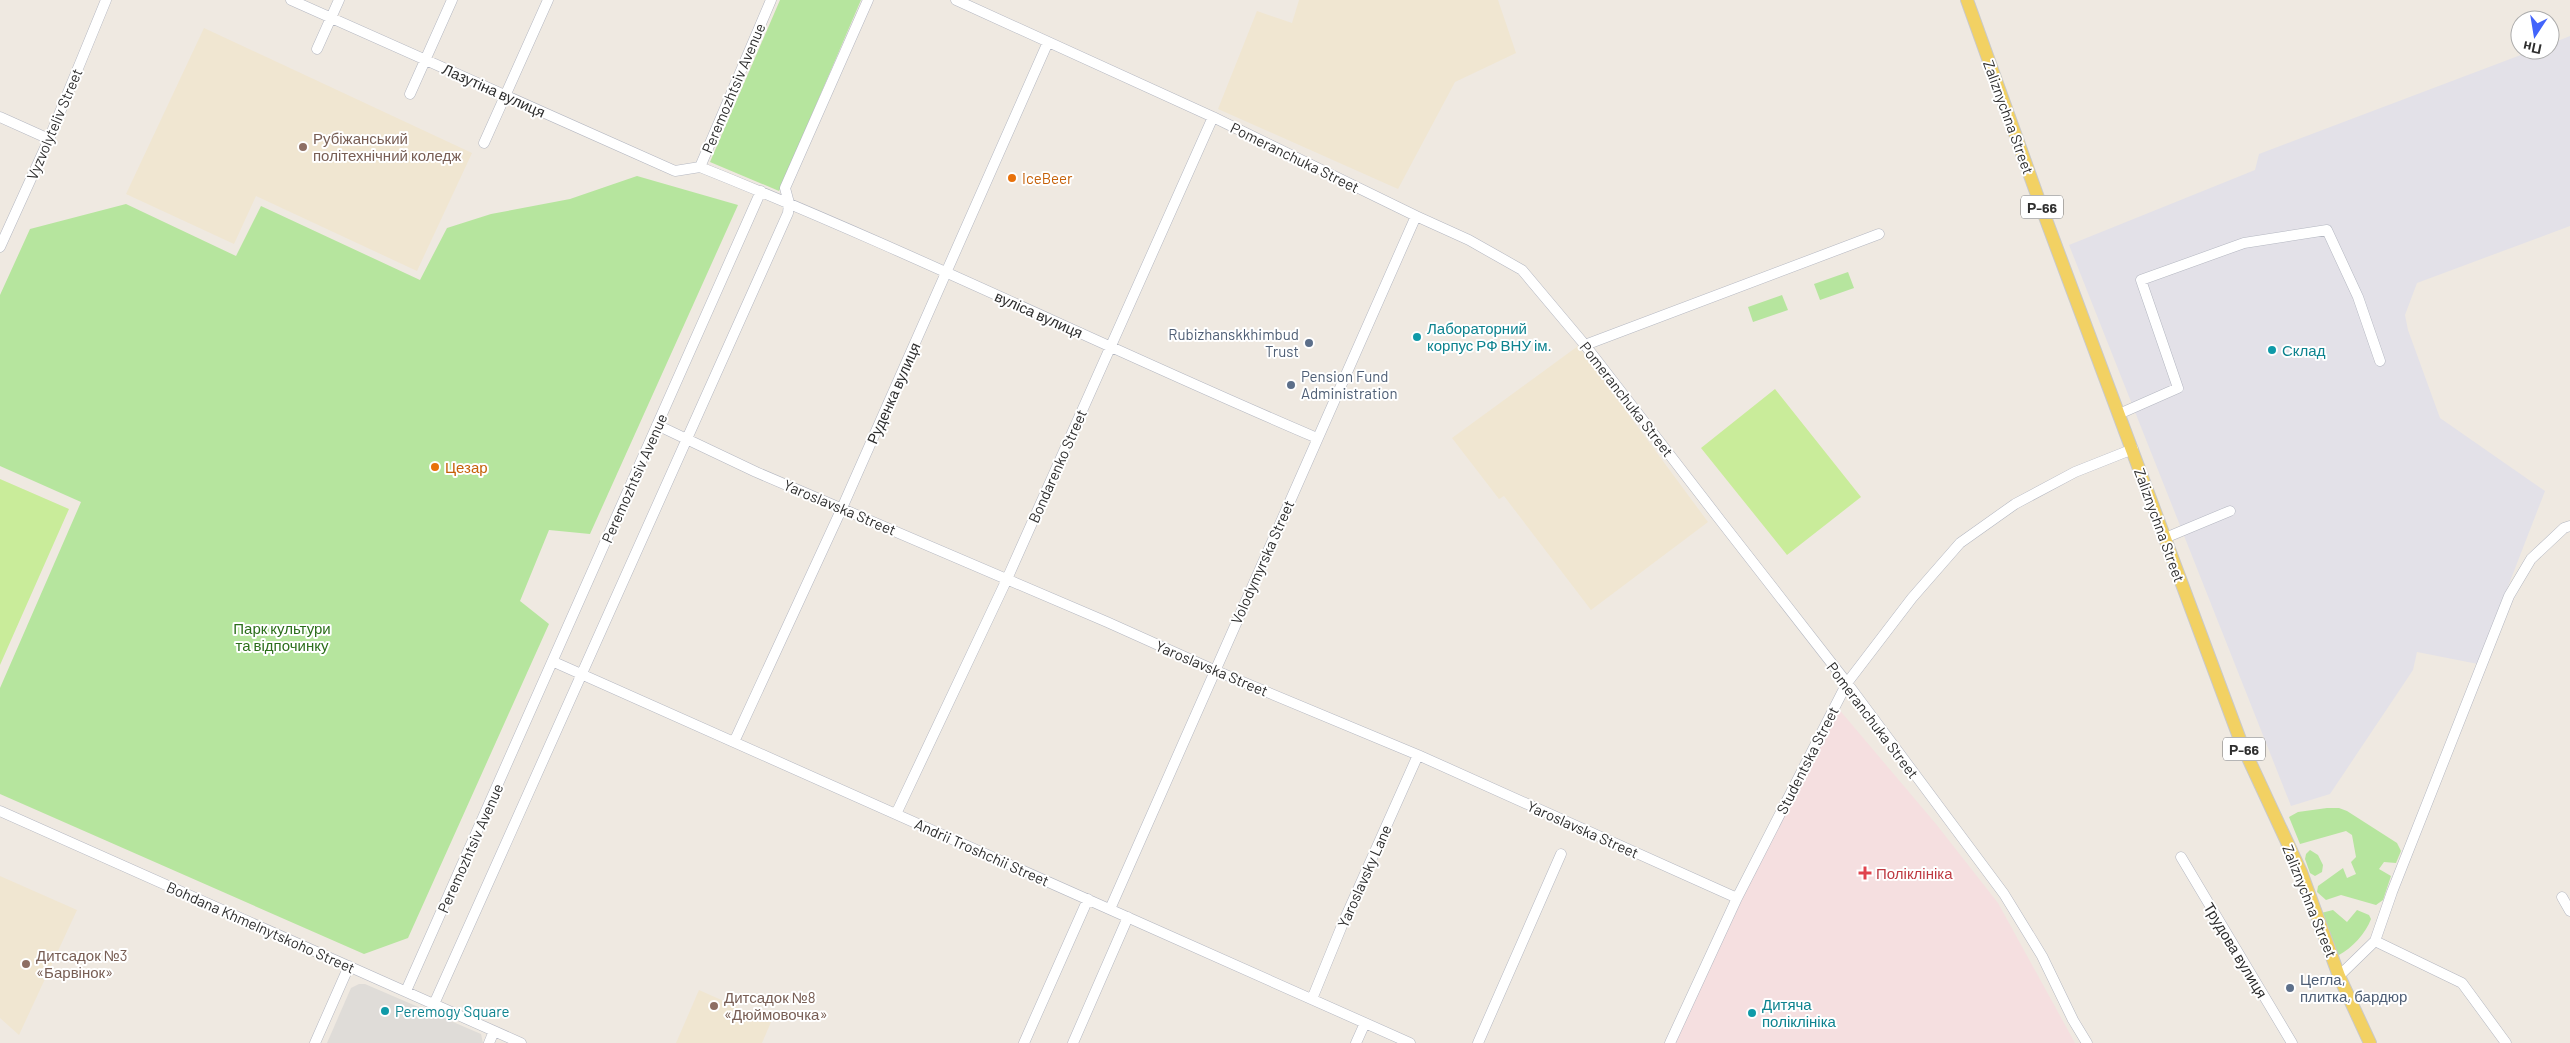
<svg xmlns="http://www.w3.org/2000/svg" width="2570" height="1043" font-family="Barlow,sans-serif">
  <rect width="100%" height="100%" fill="#efe9e1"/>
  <path fill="#e3e1e8" d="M2570,36V226L2417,283L2405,315L2408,330L2440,418L2545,491L2478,664L2417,652L2413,670L2330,794L2291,806L2069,245L2255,170L2259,154L2534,50H2550V44Z"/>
  <path fill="#f0e6d1" d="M1299,0H1498L1516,53L1455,82L1398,189L1218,109L1257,11L1292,23Z
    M204,28L472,153L417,271L256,196L234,244L126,194Z
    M1578,346L1708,522L1591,610L1504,496L1499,499L1452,438Z
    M0,876L77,910L19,1035L0,1018Z
    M699,990L771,1022L762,1043H676Z"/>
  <path fill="#f5dfe0" d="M1837,707L1936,824L1998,903L2075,1043H1673L1734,915Z"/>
  <path fill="#b6e59e" d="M780,0H861L779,191L710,162Z
    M637,176L738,205L590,534L549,530L520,601L549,624L408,938L364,954L0,794V688L81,502L0,466V295L30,229L126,204L236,256L261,206L420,280L447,228L491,214L570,199Z
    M1848,272L1854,288L1820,300L1814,284Z
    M1782,295L1788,310L1753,322L1748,307Z
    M2327,808H2339L2347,811L2397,843L2401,851L2396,863L2384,862L2379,869L2391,876L2383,900L2376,905L2341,895L2326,900L2317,892L2318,886L2343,868L2347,878L2356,874L2351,862L2356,857L2352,835L2346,831L2300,844L2289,817L2298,812Z
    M2310,850L2318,855L2323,865L2322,872L2315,876L2310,873L2305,859L2306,854Z
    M2333,910L2347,922L2357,910L2369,915L2371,919C2366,933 2352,948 2339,955L2334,951L2321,913Z"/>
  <path fill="#c9ec9a" d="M1775,389L1861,497L1787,555L1701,448Z
    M0,479L69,509L0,665Z"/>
  <path fill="#dfdcd8" d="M359,984H365L481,1034L483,1043H327L351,988Z"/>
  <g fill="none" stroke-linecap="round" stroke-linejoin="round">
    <g stroke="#b4b7c1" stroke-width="11">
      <path id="minor" d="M291,0L675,171L700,167
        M956,0L1213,117L1416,216L1469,240L1522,270L1585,345L1720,520L1847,683L2004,894L2042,956L2073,1020L2087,1043
        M317,49L339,0
        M410,94L452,0
        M0,117L49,139
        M484,143L548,0
        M700,167C908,250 1110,350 1317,438
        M700,167L771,0
        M0,247L49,139L106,0
        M1585,345L1879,234
        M2119,414L2178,388L2141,280L2244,243L2327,230L2358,297L2380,361
        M657,425L756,472L1107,622L1214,670L1418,755L1737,898
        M2165,538L2230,511
        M554,662L1410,1043
        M734,742L842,508L1048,42
        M0,811L521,1043
        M896,814L1007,579L1213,117
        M2181,857L2292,1043
        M2562,897L2570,911
        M1110,909L1416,216
        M2375,941L2462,983L2506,1043
        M2339,976L2375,941L2392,892L2509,596L2531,559L2564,528L2570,526
        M406,991L761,191
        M1312,999L1343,923L1418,755
        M434,1004L788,213L789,203L785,188L868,0
        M315,1043L349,966
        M489,1043L494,1031
        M1024,1043L1088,899
        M1073,1043L1128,917
        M1356,1043L1365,1023
        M1478,1043L1561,854
        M1670,1043L1737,898L1847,683L1912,598L1960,543L2015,504L2075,472L2133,449"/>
    </g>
    <g stroke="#c9c9c9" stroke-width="14">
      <path id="major" d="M1967,0L2041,206L2242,745L2301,872L2339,976L2370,1043"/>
    </g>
    <use href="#minor" stroke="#fff" stroke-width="10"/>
    <use href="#major" stroke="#f2d163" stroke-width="12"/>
  </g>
  <g fill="#8d6e63" stroke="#fff" stroke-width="2">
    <circle cx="303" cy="147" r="5"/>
    <circle cx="26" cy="964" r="5"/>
    <circle cx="714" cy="1006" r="5"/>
  </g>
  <g fill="#e8710a" stroke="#fff" stroke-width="2">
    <circle cx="1012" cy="178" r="5"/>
    <circle cx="435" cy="467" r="5"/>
  </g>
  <g fill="#0f9aa8" stroke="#fff" stroke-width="2">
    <circle cx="1417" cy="337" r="5"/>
    <circle cx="2272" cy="350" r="5"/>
    <circle cx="385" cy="1011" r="5"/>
    <circle cx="1752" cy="1013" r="5"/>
  </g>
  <g fill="#5c6f8a" stroke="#fff" stroke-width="2">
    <circle cx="1309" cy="343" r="5"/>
    <circle cx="1291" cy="385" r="5"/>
    <circle cx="2290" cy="988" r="5"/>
  </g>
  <path fill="#e0444e" stroke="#fff" stroke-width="2" d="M1862.5 865.5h5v5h5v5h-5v5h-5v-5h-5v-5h5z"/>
  <g text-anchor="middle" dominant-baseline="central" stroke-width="4" stroke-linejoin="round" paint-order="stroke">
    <g fill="#fff" stroke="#6d6d6d" stroke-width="1">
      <rect x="2021" y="195.5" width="42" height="23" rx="4"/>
      <rect x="2223" y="737.5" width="42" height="23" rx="4"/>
    </g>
    <g font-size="14" font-weight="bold" fill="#2e2e2e">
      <text x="2042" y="207">Р-66</text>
      <text x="2244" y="749">Р-66</text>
    </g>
    <g font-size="15" fill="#2e2e2e" stroke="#fff">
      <text transform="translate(733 88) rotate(-67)">Peremozhtsiv Avenue</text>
      <text transform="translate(494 90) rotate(24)">Лазутіна вулиця</text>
      <text transform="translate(2009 117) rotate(70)">Zaliznychna Street</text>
      <text transform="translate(54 124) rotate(-67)">Vyzvolyteliv Street</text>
      <text transform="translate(1295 157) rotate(26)">Pomeranchuka Street</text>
      <text transform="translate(1039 314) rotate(24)">вуліса вулиця</text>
      <text transform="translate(893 393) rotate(-66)">Руденка вулиця</text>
      <text transform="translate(1627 399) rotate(52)">Pomeranchuka Street</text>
      <text transform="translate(1057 466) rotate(-66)">Bondarenko Street</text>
      <text transform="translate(634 478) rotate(-66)">Peremozhtsiv Avenue</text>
      <text transform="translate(840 507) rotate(23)">Yaroslavska Street</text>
      <text transform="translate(2160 525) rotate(70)">Zaliznychna Street</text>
      <text transform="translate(1262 562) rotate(-66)">Volodymyrska Street</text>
      <text transform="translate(1212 668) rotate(23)">Yaroslavska Street</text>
      <text transform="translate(1873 720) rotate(53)">Pomeranchuka Street</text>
      <text transform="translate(1807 760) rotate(-63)">Studentska Street</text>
      <text transform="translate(1583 829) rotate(24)">Yaroslavska Street</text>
      <text transform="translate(470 848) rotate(-66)">Peremozhtsiv Avenue</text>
      <text transform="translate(982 852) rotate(24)">Andrii Troshchii Street</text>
      <text transform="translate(1364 876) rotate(-66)">Yaroslavsky Lane</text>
      <text transform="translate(2310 901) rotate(68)">Zaliznychna Street</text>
      <text transform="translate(261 927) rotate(24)">Bohdana Khmelnytskoho Street</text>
      <text transform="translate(2236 950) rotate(59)">Трудова вулиця</text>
    </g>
    <g font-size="15" fill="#785e54" stroke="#fff" text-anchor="start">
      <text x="313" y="138">Рубіжанський<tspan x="313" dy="17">політехнічний коледж</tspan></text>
      <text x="36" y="955">Дитсадок №3<tspan x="36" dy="17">«Барвінок»</tspan></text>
      <text x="724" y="997">Дитсадок №8<tspan x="724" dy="17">«Дюймовочка»</tspan></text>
    </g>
    <g font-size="15" fill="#c56008" stroke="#fff" text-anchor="start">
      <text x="1022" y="178">IceBeer</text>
      <text x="445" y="467">Цезар</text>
    </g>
    <g font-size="15" fill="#0d838f" stroke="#fff" text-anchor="start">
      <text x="1427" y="328">Лабораторний<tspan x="1427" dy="17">корпус РФ ВНУ ім.</tspan></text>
      <text x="2282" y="350">Склад</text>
      <text x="1762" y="1004">Дитяча<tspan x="1762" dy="17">поліклініка</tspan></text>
      <text x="395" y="1011">Peremogy Square</text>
    </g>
    <g font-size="15" fill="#4e5e75" stroke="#fff" text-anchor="start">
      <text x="1299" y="334" text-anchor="end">Rubizhanskkhimbud<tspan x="1299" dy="17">Trust</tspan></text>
      <text x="1301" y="376">Pension Fund<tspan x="1301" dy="17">Administration</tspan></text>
      <text x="2300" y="979">Цегла,<tspan x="2300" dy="17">плитка, бардюр</tspan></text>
    </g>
    <g font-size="15" fill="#2c6e1b" stroke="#fff">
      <text x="282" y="628">Парк культури<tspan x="282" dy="17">та відпочинку</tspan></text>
    </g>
    <g font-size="15" fill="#be3a42" stroke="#fff" text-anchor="start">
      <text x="1876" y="873">Поліклініка</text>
    </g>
  </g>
  <g transform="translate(2535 35) rotate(192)"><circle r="24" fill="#ffffff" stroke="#ababab"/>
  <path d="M0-4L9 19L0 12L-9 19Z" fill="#4264fb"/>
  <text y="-8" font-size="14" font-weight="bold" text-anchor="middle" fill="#2e2e2e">Пн</text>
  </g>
</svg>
